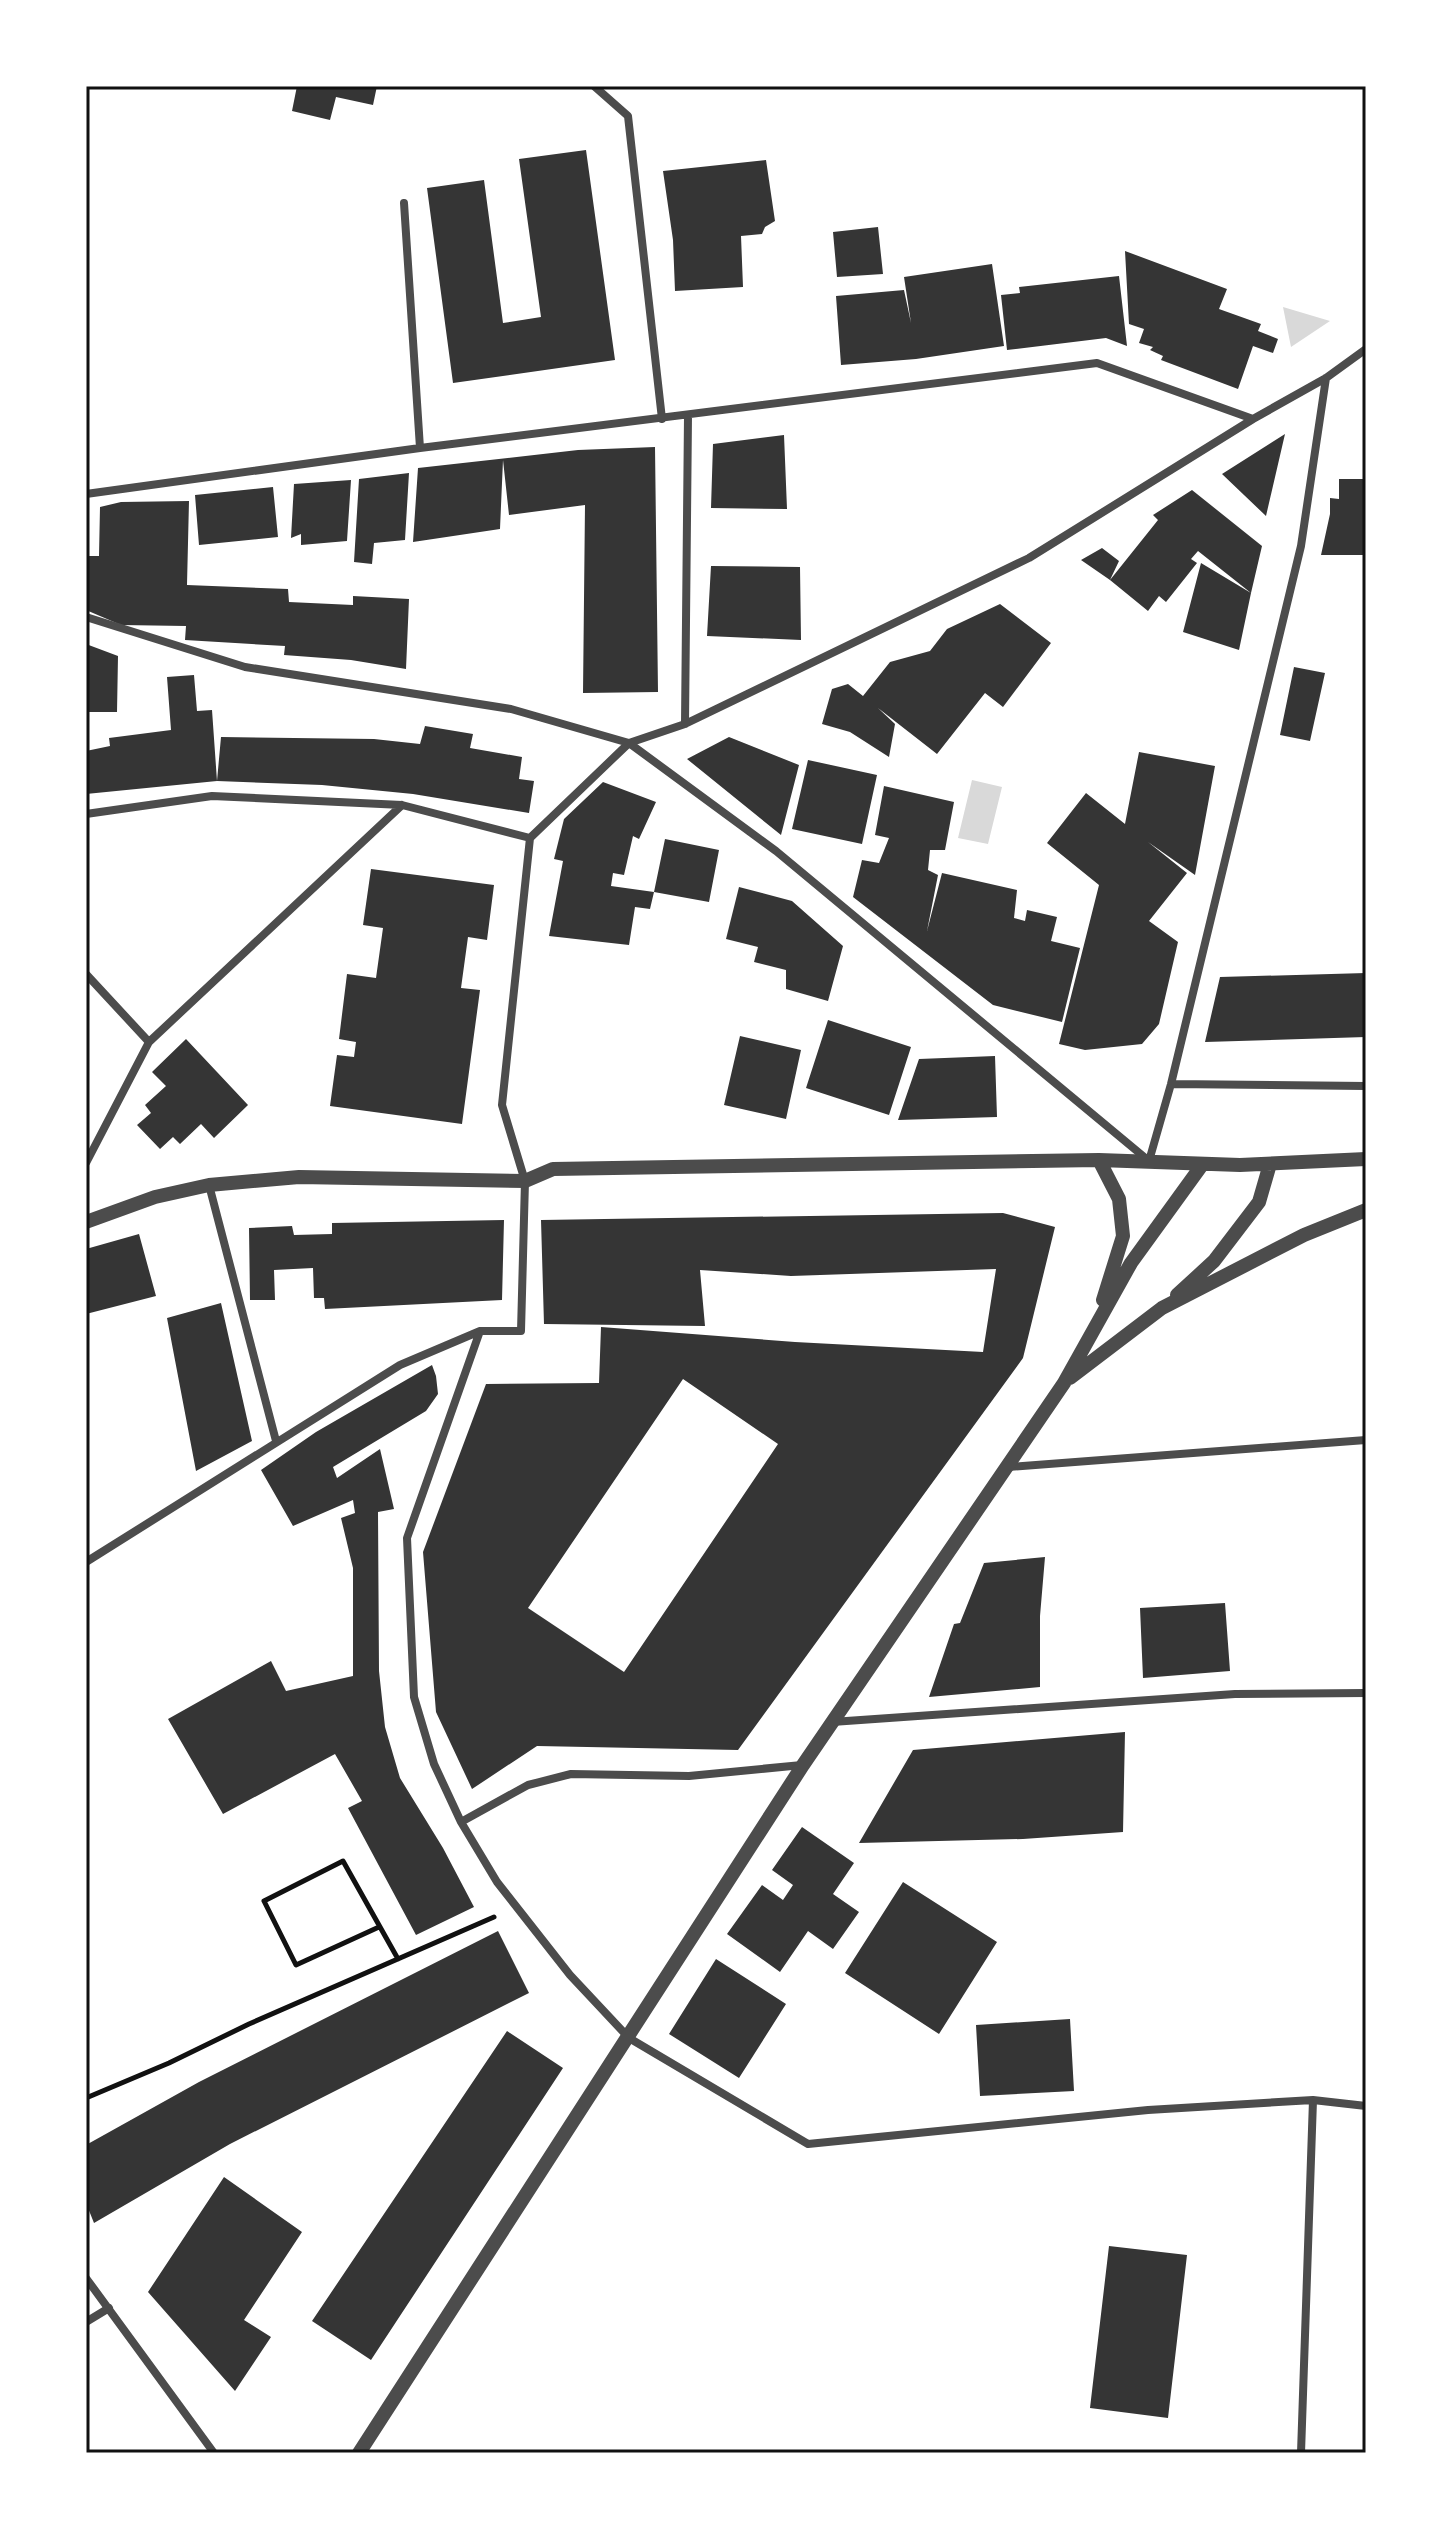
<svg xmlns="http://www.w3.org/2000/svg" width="1452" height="2539" font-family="Arial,sans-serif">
  <rect width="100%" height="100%" fill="#fff"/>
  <path fill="#d9d9d9" d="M1283,307L1330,321L1291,347Z
    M972,780L1002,787L988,844L958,838Z"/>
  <path fill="#353535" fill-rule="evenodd" d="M297,86H377L373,105L336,97L330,120L292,111Z
    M586,150L615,360L453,383L427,188L484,180L503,323L541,317L519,159Z
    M766,160L775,221L765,227L762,234L741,236L743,287L675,291L673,240L663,171Z
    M878,227L883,274L837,277L833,232Z
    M1125,251L1227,289L1219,309L1261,324L1258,331L1278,339L1273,353L1253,346L1238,389L1161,360L1163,356L1150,350L1153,347L1139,343L1144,329L1129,324Z
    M992,264L1004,346L916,359L841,365L836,296L904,290L911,323L904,277Z
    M1119,276L1127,346L1106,338L1007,350L1001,295L1020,293L1019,287Z
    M1285,434L1266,516L1222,474Z
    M784,435L787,509L711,508L713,444Z
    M655,447L658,692L583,693L585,505L509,515L503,460L500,529L413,542L418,468L578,450Z
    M409,473L405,540L374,543L372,564L354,562L359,479Z
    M1339,479H1366V555H1321L1330,514V498L1339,499Z
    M351,480L347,541L301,545V534L291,538L294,484Z
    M273,487L278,537L199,545L195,495Z
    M1192,490L1262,546L1251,593L1198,551L1191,559L1197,563L1166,602L1159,596L1148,611L1110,580L1158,520L1153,515Z
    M189,501L187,585L288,589L289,602L353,605V596L409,599L406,669L351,660L284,655L285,646L185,640L186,626L121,625L86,610V556H99L100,507L121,502Z
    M1102,548L1119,561L1110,580L1081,560Z
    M1201,563L1251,593L1239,650L1183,632Z
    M711,566L800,567L801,640L707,636Z
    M1000,604L1051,643L1003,707L985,693L937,754L878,708L895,724L889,757L850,732L822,724L832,689L848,684L863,696L890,662L930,651L947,629Z
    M86,644L118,656L117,712H86Z
    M1294,667L1325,673L1310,741L1280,735Z
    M194,675L197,711L212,710L217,781L221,737L374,739L420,744L425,726L473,734L470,748L522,757L519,779L534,781L529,813L413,794L322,785L217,781L86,794V751L110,746L109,738L171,730L167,677Z
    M729,737L799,765L781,835L687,759Z
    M1139,752L1215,766L1195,875L1148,842L1187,873L1149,921L1178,942L1159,1024L1142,1044L1085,1050L1059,1044L1099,885L1047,843L1086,793L1125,824Z
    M808,760L877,775L862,844L792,829Z
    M603,782L656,802L639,839L633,836L624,875L613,873L611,886L654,892L650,909L635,907L629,945L549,936L563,861L554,859L564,819Z
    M884,786L954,802L945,850H930L928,870L938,875L927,931L942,873L1017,890L1014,918L1025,921L1027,910L1057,917L1051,941L1080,948L1062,1022L993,1005L853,897L862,860L879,863L889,838L875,835Z
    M665,839L719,850L709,902L654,892Z
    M371,869L494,885L487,940L468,937L461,988L480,990L462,1124L330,1106L337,1055L354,1057L356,1042L339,1039L347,974L376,978L383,928L363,925Z
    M739,887L792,901L843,946L828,1001L786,989V970L754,962L758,947L726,939Z
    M1366,973V1037L1205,1042L1220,977Z
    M828,1020L911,1047L889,1115L806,1088Z
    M740,1036L801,1050L786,1119L724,1105Z
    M186,1039L248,1105L214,1138L201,1124L180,1144L173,1137L160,1149L137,1125L151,1113L145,1105L166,1086L152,1072Z
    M995,1056L997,1117L898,1120L919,1059Z
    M1003,1213L1055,1227L1023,1358L738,1750L537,1746L472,1789L436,1712L423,1552L486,1384L599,1383L601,1327L795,1342L983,1352L996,1269L791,1276L700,1270L705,1326L544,1324L541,1220ZM683,1379L778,1444L624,1672L528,1608Z
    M504,1220L502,1300L325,1309L324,1298H314L313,1268L274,1270L275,1300H250L249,1228L292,1226L294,1235L332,1234V1223Z
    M139,1234L156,1296L86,1314V1249Z
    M221,1303L252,1441L196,1471L167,1318Z
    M432,1365L436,1376L438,1394L426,1411L333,1467L337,1478L380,1449L394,1509L378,1512L379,1671L385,1727L400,1778L443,1848L474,1907L416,1935L348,1808L362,1801L335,1754L223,1814L168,1719L271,1661L286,1691L353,1676V1568L341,1518L355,1513L353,1500L293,1526L261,1470L316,1432Z
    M1045,1557L1040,1616V1687L929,1697L954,1624L960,1623L984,1563Z
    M1225,1603L1230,1671L1143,1678L1140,1608Z
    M1125,1732L1123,1832L1023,1839L859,1843L913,1750Z
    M802,1827L854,1863L833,1894L859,1912L833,1949L808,1931L780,1972L727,1934L762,1885L783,1900L793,1885L772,1870Z
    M903,1882L997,1942L939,2034L845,1973Z
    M498,1931L529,1993L230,2144L94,2223L86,2203V2145L199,2082Z
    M716,1959L786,2004L739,2078L669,2034Z
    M1070,2019L1074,2091L980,2096L976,2025Z
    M507,2031L563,2068L371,2360L312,2321Z
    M224,2177L302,2232L244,2320L271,2337L235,2391L148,2292Z
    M1109,2246L1187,2255L1168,2418L1090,2408Z"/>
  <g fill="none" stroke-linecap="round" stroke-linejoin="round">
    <path stroke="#111" stroke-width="5" d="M379,1927L296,1965L264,1901L343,1861L398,1959
      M86,2098L169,2063L249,2024L494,1917"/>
    <path stroke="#4c4c4c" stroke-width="8" d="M594,86L628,116L662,419
      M404,203L420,448
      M86,494L420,448L1097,363L1253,419
      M86,617L245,667L511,709L629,743L776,851L1149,1161L1171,1084L1301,546L1326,378
      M685,724L688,416
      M86,814L212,796L402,805L530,838
      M86,974L149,1042
      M1171,1084L1366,1086
      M86,1163L149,1042L402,805
      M209,1185L276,1441
      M480,1331L407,1538L414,1697L434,1764L461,1822L497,1882L570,1975L629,2038L808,2144L1148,2110L1313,2100L1366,2106
      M1008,1467L1366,1440
      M86,1562L400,1365L480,1331H521L525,1181L502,1105L530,838L629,743L685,724L1029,558L1253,419L1326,378L1366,349
      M832,1722L1235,1694L1366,1693
      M461,1822L528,1785L571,1774L689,1776L802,1765
      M86,2278L214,2453
      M86,2322L109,2308
      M1301,2453L1313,2100"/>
    <path stroke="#4c4c4c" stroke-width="14" d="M1099,1160L1119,1199L1123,1236L1103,1300
      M86,1222L155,1197L209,1185L299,1177L525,1181L553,1169L1099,1160L1240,1165L1366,1159
      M1177,1295L1214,1261L1259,1202L1270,1164
      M1070,1378L1162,1308L1304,1235L1366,1210
      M359,2453L803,1765L1064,1383L1131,1263L1202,1165"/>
  </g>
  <rect width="1452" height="2539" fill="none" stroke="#ffffff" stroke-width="176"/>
  <rect x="88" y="88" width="1276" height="2363" fill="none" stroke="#111" stroke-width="3"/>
</svg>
